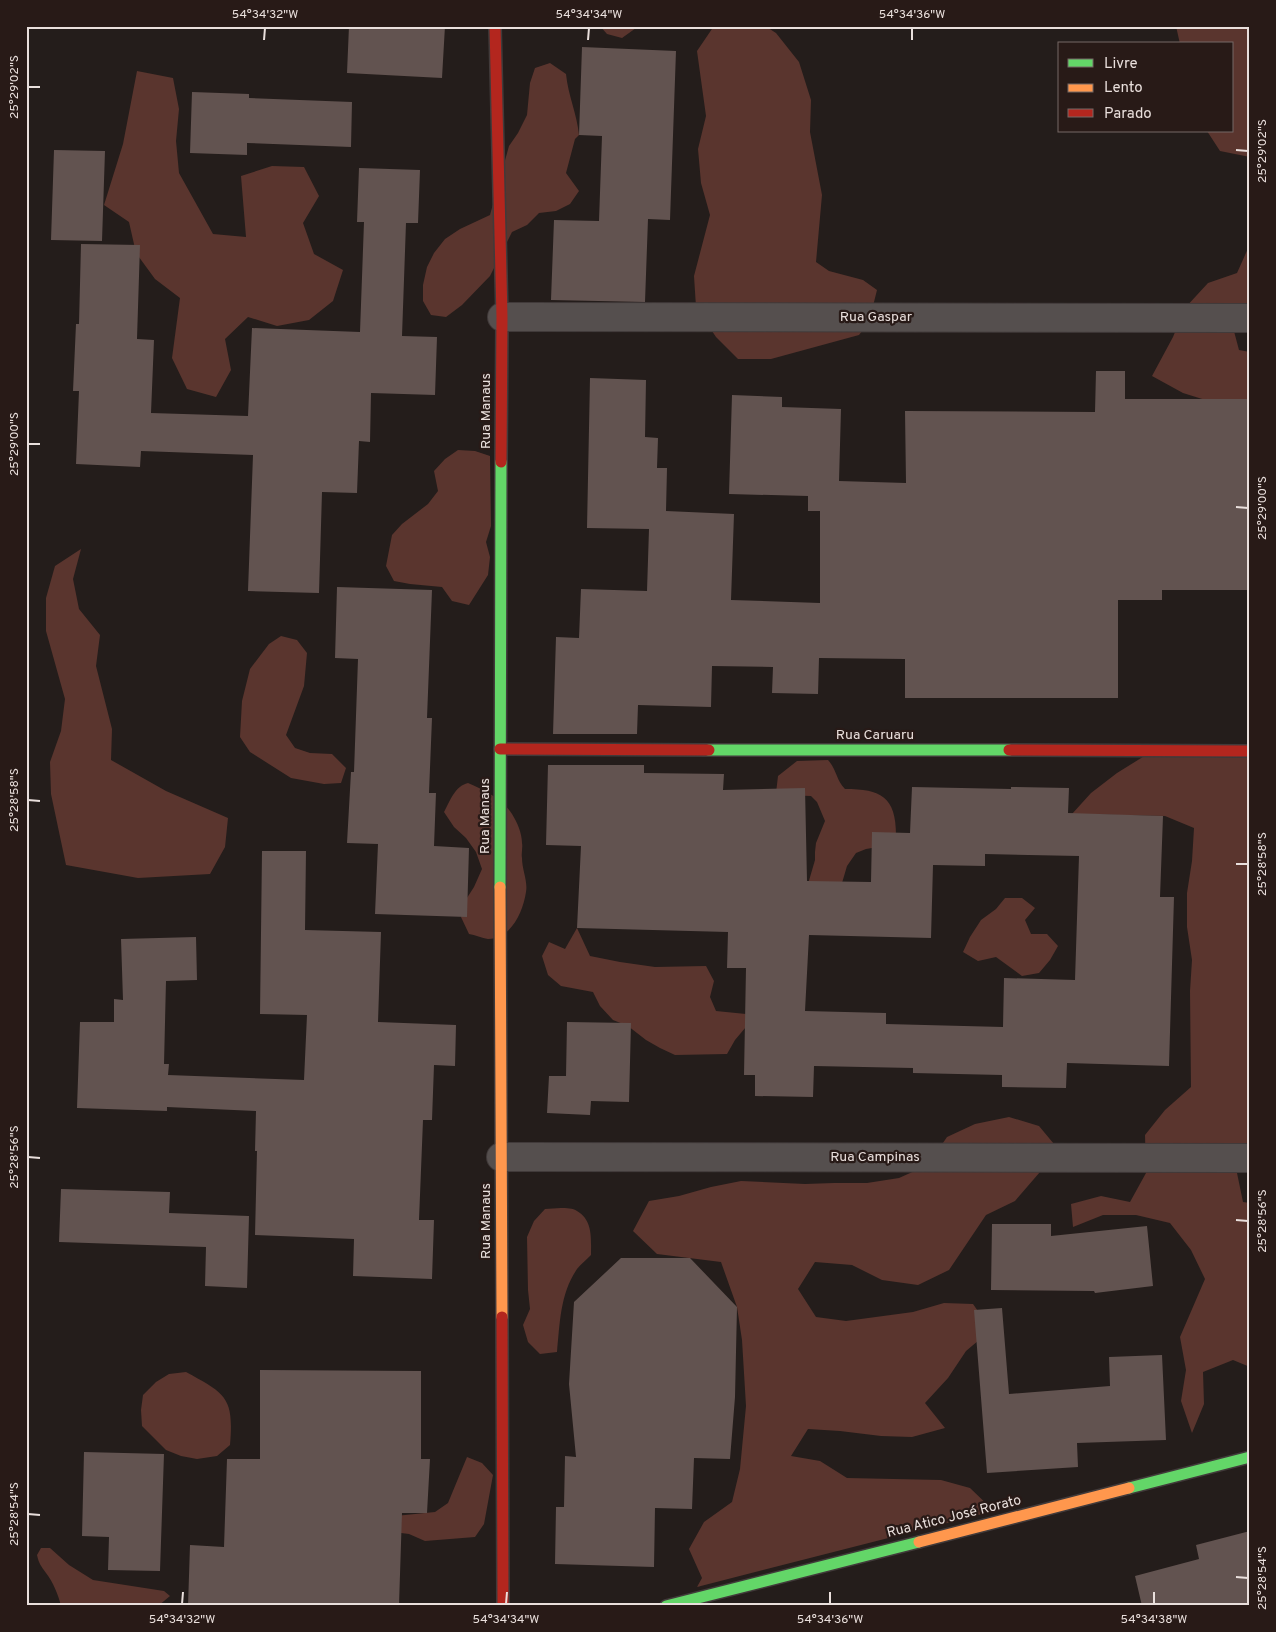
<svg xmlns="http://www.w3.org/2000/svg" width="1276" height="1632" font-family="Overpass,sans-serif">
  <rect width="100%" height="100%" fill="#241d1b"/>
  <path fill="#5a352e" d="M600,26H636V28L622,38L607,34Z
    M714,26H765L776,33L799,62L811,100L810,132L822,195L816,262L829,271L863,280L877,290L869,322L859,335L771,359H738L716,337L696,307L694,276L710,215L701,183L698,149L706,116L697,51Z
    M1176,26H1250V157L1220,151L1207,131H1232V44H1180Z
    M550,63L566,74C568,95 577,114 579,135L575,139L566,173L579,191L570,204L556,211L539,213L527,225L512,232L490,276L462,305L446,317L431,315L423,301V285L427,267L434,253L445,239L460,229L490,215L509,146L518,133L527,115L530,83L535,68Z
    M137,71L173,78L179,109L176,141L179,173L213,234L246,237L241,176L272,166L304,167L319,196L303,223L314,254L343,270L333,301L309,320L277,326L248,317L225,339L231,370L216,397L187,389L172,358L180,298L155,279L136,253L129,222L104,205L123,144Z
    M1250,244V316L1231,320L1239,350L1250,352V404L1215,403L1183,393L1152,376L1173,337L1185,308L1208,283L1237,273Z
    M458,450L475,451L490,456L491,526L486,542L490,557L488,575L469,605L452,601L442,587L410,584L394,581L386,566L392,535L402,524L428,504L438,491L434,471L445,459Z
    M81,549L73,579L79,609L100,635L96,666L112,729L111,760L166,791L228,818L225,847L210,874L138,878L66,865L51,794L50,762L61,731L65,699L46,631V598L55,566Z
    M281,636L297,640L307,653L304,686L286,735L295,748L310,753L332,754L346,768L341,783L324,784L291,778L250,752L240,737L242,701L250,669L269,644Z
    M1146,755L1250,758V1153L1237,1173L1243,1202L1250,1203V1367L1233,1360L1203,1372L1204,1404L1192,1433L1181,1401L1186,1370L1180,1337L1205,1279L1191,1250L1170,1223L1136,1215H1103L1073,1227L1071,1204L1101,1196L1130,1202L1146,1173L1145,1135L1165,1110L1191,1087L1190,991L1192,960L1187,927V893L1192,861L1194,828L1165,816L1072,814L1091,793L1117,773Z
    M828,760C837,770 836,780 845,789C881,789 896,797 896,835L884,846L866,849L856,853L847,866L842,883L808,884L815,860V852L816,843L825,821L817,802L811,796L783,795L776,793L778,776L797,761Z
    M468,783C484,790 503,799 512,814C517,822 522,833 522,843C523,848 521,853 522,858C522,870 528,881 526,892C523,912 511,939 488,939C482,938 475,935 469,934L461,917L465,901L474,887L482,869L476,852L466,838L454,827L444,812C450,801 455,786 468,783Z
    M1005,898H1022L1035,908L1025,920L1031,934H1047L1058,946L1050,960L1039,973L1022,976L996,957L978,961L963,952L970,937L981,920L996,909Z
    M577,928L590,956L620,962L655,967L706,966L714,981L710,997L716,1011L756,1015L735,1040L727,1054L675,1055L660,1048L646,1040L628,1026L613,1020L600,1006L593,992L561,986L548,975L542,956L549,942L565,949Z
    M1009,1117L1039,1126L1059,1150L1015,1201L986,1215L949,1270L918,1285L882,1280L852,1265L815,1262L798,1289L816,1317L846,1321L913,1312L944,1303L973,1304L991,1330L966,1351L948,1378L925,1403L945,1428L912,1437L881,1436L840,1431L808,1429L791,1456L820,1461L847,1478L941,1480L970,1488L994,1511L697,1587L702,1578L689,1549L704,1522L732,1502L740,1469L746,1406L742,1340L737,1307L721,1262L657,1254L633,1231L649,1201L679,1196L711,1187L741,1181L805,1184L834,1183H867L899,1178L928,1165L947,1137L975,1124Z
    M561,1208C566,1208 573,1208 577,1211C593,1220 591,1239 591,1255C587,1259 581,1264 577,1269C560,1294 560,1323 557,1352L540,1354L528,1342L523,1325L530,1309L528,1290L527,1237L534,1221L545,1209Z
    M186,1372C226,1394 234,1397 230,1445L217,1456L197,1459L181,1456L166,1450L142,1426L141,1410L143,1395L156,1382L169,1374Z
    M467,1457L482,1463L493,1475L484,1524L475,1537L425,1541L409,1534L393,1532L395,1516L435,1512L448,1503Z
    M41,1548H50L69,1565L93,1580L164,1591L170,1596L158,1606H61C58,1594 53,1582 46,1573C41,1566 39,1564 37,1555Z"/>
  <path fill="#625350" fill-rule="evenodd" d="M349,26H445L442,78L347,73Z
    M582,47L676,51L670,220L648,219L645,302L551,300L554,220L599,221L602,136L579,135Z
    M192,92L249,94V98L352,102L351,147L247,143V155L190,153Z
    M54,150L105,151L102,241L51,240Z
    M359,168L420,170L418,223H406L402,336L437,337L435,395L371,393L370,442L359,441L357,493L322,492L319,593L248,591L253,455L141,451L140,467L76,464L79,391H73L76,324H79L81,244L140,245L137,339L154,340L151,413L248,416L252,328L360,332L364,222H357Z
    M1096,371H1125V399H1250V590H1162V600H1118V698H905V659L819,658L818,694L772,693L773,667L712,666L711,707L638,705L637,734H553L556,637L579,638L581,589L647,591L649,529L587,528L590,378L646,380L645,437L658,438L657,468H667L666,511L734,514L731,600L820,603V511H808V496L729,494L732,395L782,397V407L841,409L839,481L906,483L905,411L1095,412Z
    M337,587L432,590L427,718H432L429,793H436L434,846L469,848L467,917L375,914L378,844L347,843L351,772H354L358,659L335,658Z
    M548,765H644V773L724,774L723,790L805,788L807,881L871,882L872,832L910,833L912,787L1011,789V787L1069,788L1068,813L1163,816L1160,897H1174L1169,1066L1067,1063L1066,1088L1002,1087V1075L913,1073V1068L814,1066L813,1097L755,1096V1075H744L746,968H727L728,932L577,928L581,846L546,845ZM985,854L1079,856L1075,980L1004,978L1003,1027L886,1024V1013L805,1011L809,935L931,938L933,865L985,866Z
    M262,851H306L305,930L381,932L378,1022L456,1025L455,1066L434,1065L432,1120H423L419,1220H434L432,1279L353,1276L354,1239L255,1235L257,1151H255L256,1111L167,1107V1111L77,1108L80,1022H114V999L123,1000L121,939L196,937L197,980L166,981L164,1064H169L168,1075L304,1080L307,1015L260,1014Z
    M567,1022L631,1023L629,1102L591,1101L590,1115L547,1113L549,1076H566Z
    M61,1189L170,1192L169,1213L249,1216L247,1288L205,1286L206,1247L59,1242Z
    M992,1224H1051V1236L1147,1226L1153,1286L1095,1293L1094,1291L991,1290Z
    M621,1258H690L737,1307L735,1397L730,1459L694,1458L692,1509L655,1508L654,1567L555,1564L556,1507H564L565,1456L576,1457L569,1384L574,1302Z
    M1002,1308L1009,1394L1110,1386L1109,1357L1162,1355L1166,1440L1077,1443L1078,1467L987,1473L974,1310Z
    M260,1370L421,1371V1459H430L427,1513H402L399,1605L345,1603V1606H188L190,1545L224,1547L227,1459H260Z
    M84,1452L164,1454L160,1571L108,1570L109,1537L82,1536Z
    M1250,1531V1606H1142L1135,1576L1199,1559L1196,1545Z"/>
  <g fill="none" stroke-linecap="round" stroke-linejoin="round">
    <g stroke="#413a3a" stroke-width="30">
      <path id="street" d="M502,317L1250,318
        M501,1157L1250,1158"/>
    </g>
    <g stroke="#413a3a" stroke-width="14">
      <path id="fast" d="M709,750H1009
        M500,887L501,462
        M1129,1488L1250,1457
        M666,1606L919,1542"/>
    </g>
    <g stroke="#413a3a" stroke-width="14">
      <path id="slow" d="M500,887L502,1317
        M919,1542L1129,1488"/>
    </g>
    <g stroke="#413a3a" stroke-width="14">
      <path id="jam" d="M495,26L502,317L501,462
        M500,749L709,750
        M1009,750L1250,751
        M502,1317L503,1606"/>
    </g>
    <use href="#street" stroke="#554f4e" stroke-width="28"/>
    <use href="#fast" stroke="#63d668" stroke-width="11"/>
    <use href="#slow" stroke="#ff974d" stroke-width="11"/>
    <use href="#jam" stroke="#b3261e" stroke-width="11"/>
  </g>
  <path fill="none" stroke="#e9dfdc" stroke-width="2" d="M264,40L265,28M588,40L589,28M912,40V28M28,87H40M1236,150L1248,151M28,444H40M1236,507L1248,508M28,800L40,801M1236,864H1248M28,1157L40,1158M1236,1220L1248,1221M28,1514L40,1515M1236,1577L1248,1578M182,1604L183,1592M506,1604L507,1592M830,1604V1592M1154,1604V1592"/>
  <g text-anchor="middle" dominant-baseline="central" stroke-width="4.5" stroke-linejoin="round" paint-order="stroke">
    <g font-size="14" fill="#e9dfdc" stroke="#281a17">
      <text x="876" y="317">Rua Gaspar</text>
      <text transform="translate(486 411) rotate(-90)">Rua Manaus</text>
      <text x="875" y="735">Rua Caruaru</text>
      <text transform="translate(485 816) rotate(-90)">Rua Manaus</text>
      <text x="875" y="1157">Rua Campinas</text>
      <text transform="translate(486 1221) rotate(-90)">Rua Manaus</text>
      <text transform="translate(954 1517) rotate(-14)">Rua Atico José Rorato</text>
    </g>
  </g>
  <rect width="1276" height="1632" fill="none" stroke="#281a17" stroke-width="55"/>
  <rect x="1058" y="42" width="175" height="90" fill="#281a17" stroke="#756966"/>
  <rect x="1068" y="59" width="25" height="8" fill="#63d668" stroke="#756966"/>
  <text x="1104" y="68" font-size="15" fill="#e9dfdc">Livre</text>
  <rect x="1068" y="84" width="25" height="8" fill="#ff974d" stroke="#756966"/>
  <text x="1104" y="92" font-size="15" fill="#e9dfdc">Lento</text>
  <rect x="1068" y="109" width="25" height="8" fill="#b3261e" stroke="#756966"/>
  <text x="1104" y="118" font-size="15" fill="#e9dfdc">Parado</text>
  <rect x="28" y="28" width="1220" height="1576" fill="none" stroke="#e9dfdc" stroke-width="2"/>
  <g font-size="12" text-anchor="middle" fill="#e9dfdc">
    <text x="265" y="18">54°34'32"W</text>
    <text x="589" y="18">54°34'34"W</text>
    <text x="912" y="18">54°34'36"W</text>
    <text transform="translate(14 87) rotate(-90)" y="4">25°29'02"S</text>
    <text transform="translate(1262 151) rotate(-90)" y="4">25°29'02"S</text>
    <text transform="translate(14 444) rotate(-90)" y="4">25°29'00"S</text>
    <text transform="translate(1262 508) rotate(-90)" y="4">25°29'00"S</text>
    <text transform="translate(14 800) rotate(-90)" y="4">25°28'58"S</text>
    <text transform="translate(1262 864) rotate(-90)" y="4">25°28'58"S</text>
    <text transform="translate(14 1157) rotate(-90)" y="4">25°28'56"S</text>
    <text transform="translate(1262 1221) rotate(-90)" y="4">25°28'56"S</text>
    <text transform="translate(14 1514) rotate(-90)" y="4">25°28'54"S</text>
    <text transform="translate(1262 1578) rotate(-90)" y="4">25°28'54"S</text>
    <text x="182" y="1623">54°34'32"W</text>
    <text x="506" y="1623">54°34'34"W</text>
    <text x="830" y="1623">54°34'36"W</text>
    <text x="1154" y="1623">54°34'38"W</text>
  </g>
</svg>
